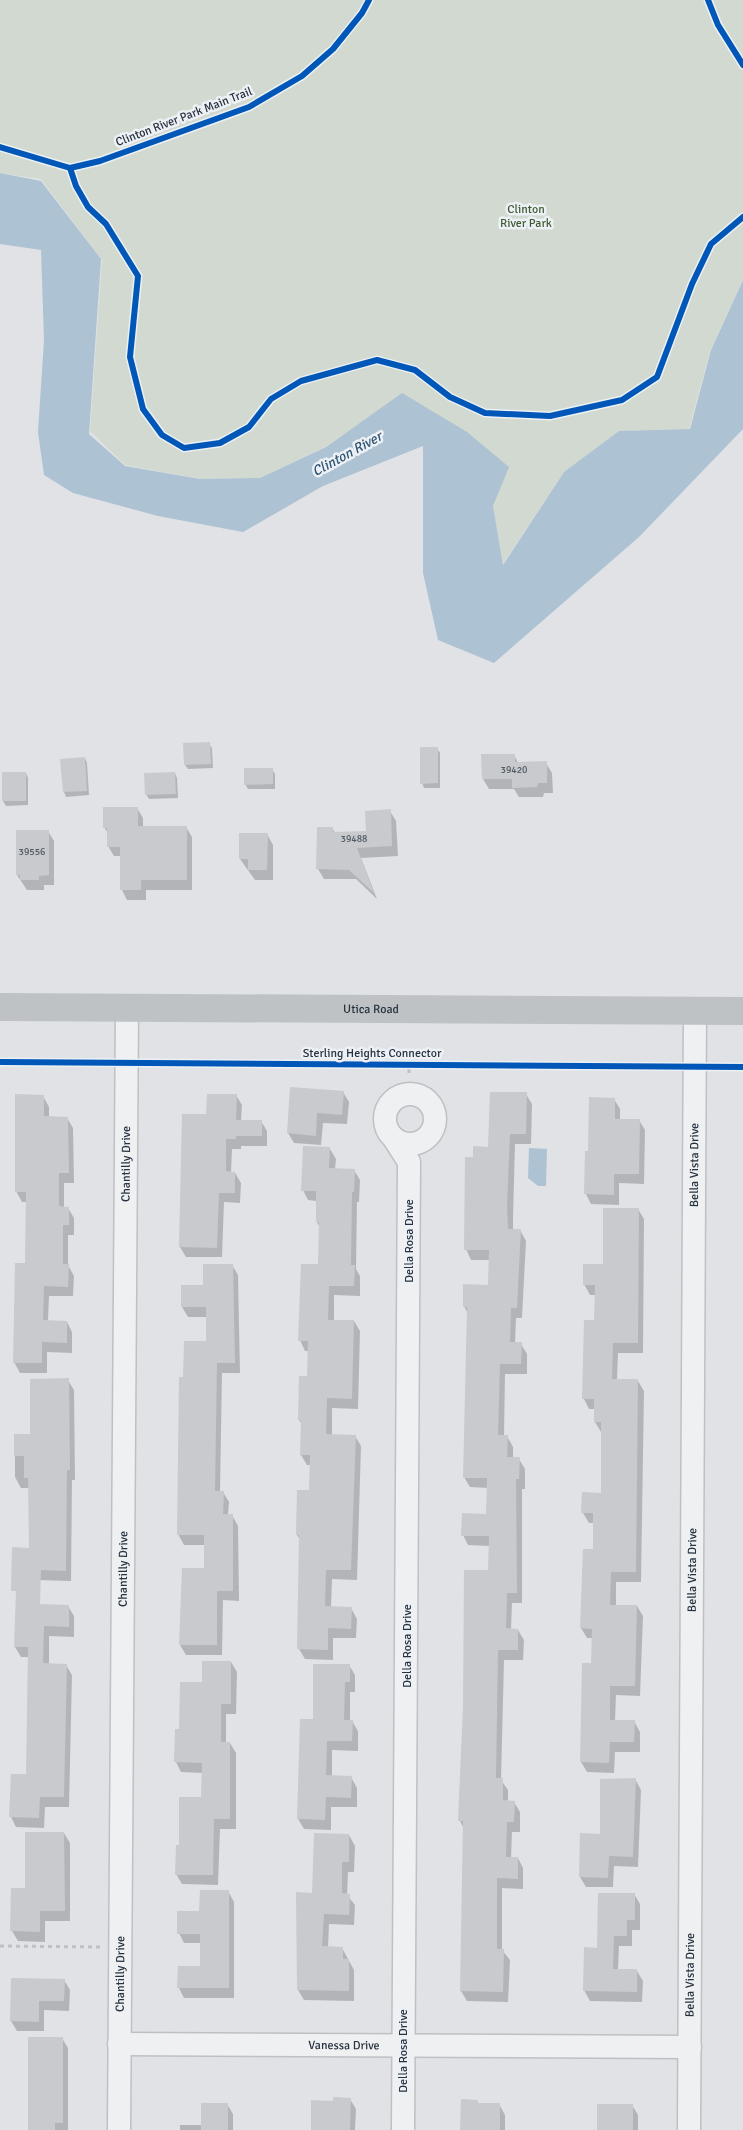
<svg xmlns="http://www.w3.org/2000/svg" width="743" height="2130" font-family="Signika,sans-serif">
  <rect width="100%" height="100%" fill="#e0e2e5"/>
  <path fill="#d1d9d0" d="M0,0H743V279L710,351L689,429L619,431L563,473L503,564L493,507L508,467L402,394L325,447L260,478L201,479L125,465L90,431L102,260L41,179L0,173Z"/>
  <path fill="#adc2d2" d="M0,173L41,181L101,259L89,434L125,466L200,479L260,478L326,447L402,393L467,432L509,467L493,506L503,565L564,472L619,431L690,429L711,350L743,280V429L639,537L494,663L438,640L423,573V446L323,486L243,532L158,516L73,493L44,475L38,432L44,340L41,250L0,244Z
    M529,1148L547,1149L546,1186H538L528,1178Z"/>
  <path fill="#0003" d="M209,744L212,748L213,768L188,769L185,765Z
    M437,748L440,753V788H424L422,783Z
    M514,755L518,763H546L552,773L553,793H544L543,797H519L514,789H489L483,779Z
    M85,758L87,763L89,795L66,797L64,792L61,760Z
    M272,769L275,774V789H248L245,784Z
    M26,773L28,778V805L6,806L3,801Z
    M175,773L177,778L178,798L149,799L146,794Z
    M137,808L143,818V827H186L192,837V890H146V900H127L122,890V856H114L108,846L109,835L104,827Z
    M390,811L396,821L398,856L361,858L377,899L356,879H324L318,869L332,828L336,834L367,833Z
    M48,831L54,841V885H44V890H27L17,875Z
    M267,834L273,845V880H255L240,859Z
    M343,1092L349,1102L347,1124L323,1123L321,1145L294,1143L288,1133Z
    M526,1094L532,1104L531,1144H515L513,1218V1230H520L526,1241L522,1318H516L515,1344H521L527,1354V1374H505L504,1436H507L513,1447V1458L519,1459L525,1469V1489H522V1603H512L511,1630H518L524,1640L523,1660H504L501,1780L508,1790V1802H514L520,1812V1832H512L511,1858H518L523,1868V1889L502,1888V1950L510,1960L508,2002L467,2001L461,1991L464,1829L460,1821L489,1572L490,1546L468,1545L463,1535L488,1515V1488L470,1487L464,1477L468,1314L464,1306L489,1286L490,1260H471L466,1249L474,1158L490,1148Z
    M236,1095L242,1105L241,1121H261L267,1131V1146H241V1149H232L231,1173H235L241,1183L240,1203L224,1202L222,1257H186L180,1247L208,1115Z
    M43,1096L49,1107V1117L67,1118L73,1128L74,1183H64V1208H68L74,1218V1235H68V1265L74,1276L73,1296H49L48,1321L67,1322L72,1332V1353L47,1352V1373H20L14,1362L26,1264L27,1202H22L16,1191Z
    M614,1099L620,1109V1120H639L645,1130L644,1184L619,1183V1205L591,1204L586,1194L589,1152Z
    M330,1149L336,1159L335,1169L354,1170L360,1180L359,1202H357L356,1269L360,1276V1296L334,1295V1321H354L360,1331L358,1409L332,1408V1435L355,1436L361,1446L357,1580L332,1579L331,1608H351L357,1619L356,1638H333V1660L305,1659L299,1649L300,1540L297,1535L310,1491L311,1465H307L301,1455L302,1424L299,1420L308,1378L309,1351H305L300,1340L320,1265V1228L317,1222V1201L308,1200L303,1190Z
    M638,1209L644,1219L643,1353H618L617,1380L638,1381L644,1391L641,1582H616V1606H637L643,1616L640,1696L616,1695L615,1721H634L640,1732V1752H615L614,1773L587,1772L581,1762L583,1664H593V1638H587L581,1628L594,1550V1523H589L583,1513L602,1494L601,1432L595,1422V1409H589L584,1399L595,1321L596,1295H590L584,1284L604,1266Z
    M232,1265L238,1275L240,1373H222L220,1492H223L229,1502L228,1515H232L238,1526L239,1601L223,1600L222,1655H186L180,1645L181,1604H183L205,1569V1545H184L178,1534L184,1378L207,1343V1317H188L182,1307V1286H204Z
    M68,1380L74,1390L75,1480H72L71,1581L36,1580L30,1488H21L15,1477V1435H31Z
    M68,1606L74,1616V1637L49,1636V1665H66L72,1675L69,1807H45L44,1828L16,1827L11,1817L28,1776L29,1657H21L15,1647Z
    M231,1662L237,1672L236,1714H226V1743H230L236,1753V1829H220L218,1885L182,1884L176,1874L180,1846L202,1798L203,1773L181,1772L176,1762L180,1730L203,1683Z
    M349,1665L355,1675V1692H350V1721H352L358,1731V1751L332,1750V1777H351L357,1788V1807H331V1830L304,1829L298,1819L314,1720Z
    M635,1779L641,1790L638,1867L614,1866L613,1887H586L580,1877L601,1835Z
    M64,1833L70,1843V1921H45V1942L18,1941L12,1931L26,1889Z
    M349,1835L355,1846L354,1872H348L347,1895L355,1905L354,1925L329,1924L328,1948H342L354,1970V2001L304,2000L298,1990L297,1893L314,1894Z
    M228,1891L234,1902V1998H184L179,1988L201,1967V1943H184L179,1933Z
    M634,1894L640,1904V1930H632V1946H619L618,1970L637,1971L643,1981L642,2002L590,2001L584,1990L598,1949Z
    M64,1980L70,1990L69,2011L44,2010V2031H17L11,2021Z
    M62,2038L68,2048V2130H29Z
    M350,2099L356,2109L355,2130H312Z
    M477,2101L479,2104H499L505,2115V2130H462Z
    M227,2104L233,2114V2130H180V2125H203Z
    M632,2105L638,2115V2130H599Z"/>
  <path fill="#c8cacd" d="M210,742L211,764L184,765L183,743Z
    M420,747H438V783L420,784Z
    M481,754H515V762L547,761V783H538L537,787L512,788V779H482Z
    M85,757L87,791L63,792L60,759Z
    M244,768H273V784L244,785Z
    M2,772H26V801H2Z
    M175,772L176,794L145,795L144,773Z
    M103,807H138V826H187V880H141V890H120V847H107V828H103Z
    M391,809L392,846L357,848L374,893L349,870L316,869L317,827H333V832L366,831L365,811Z
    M16,830H49V875L39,876V880H20V875H16Z
    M239,833H268L267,870H248V859H239Z
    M290,1087L344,1091L342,1115L317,1113L316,1136L287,1133Z
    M490,1092H527L526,1134H510L507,1207L508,1229H521L517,1308H511L510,1342H522L521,1364H500L498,1435H508L507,1457H520L519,1479H516L517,1593H507L506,1628L518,1629V1650H498L496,1778H503V1800L515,1801L514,1822H507L506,1857H518V1879L497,1878V1949H504L503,1992L460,1991L463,1821H458L463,1706L464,1570H488L489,1536H461L462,1513L486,1514L487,1478H463L467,1307H463V1284L488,1285L489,1250H464L465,1157H473V1146L488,1147Z
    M15,1094L44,1095V1116L68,1117L69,1173H59V1206L69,1207V1225H63V1264H69L68,1287L44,1286L43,1320L67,1321V1343L42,1342V1363H13L15,1263H25L26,1192H15Z
    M207,1094H237L236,1120H262V1136H236V1139H226V1171L235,1172V1193H219L217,1248L179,1247L182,1114H206Z
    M589,1097L615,1098V1119H640L639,1174H614V1195L584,1194L585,1151H588Z
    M303,1146L330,1147L329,1168L355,1169L354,1192H352L351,1265H355L354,1286H329L328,1320H354L352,1399L327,1398L326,1434L356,1435L351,1570H326L325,1606L352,1607L351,1629L328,1628V1650L297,1649L299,1535H296L297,1490H309L310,1455H300L301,1420H298L299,1376H307L308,1341H298L301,1264H318L319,1222H316V1191H301Z
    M603,1208H639L638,1343H613L612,1379H638L636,1572H611L610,1605H637L635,1686H610V1720H635L634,1742H610L609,1763L580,1762L582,1663H591L592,1629L580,1628L583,1549H593V1513H581L582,1492L601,1493V1422H594V1399H582L584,1320H594L595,1285H583V1264H603Z
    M203,1264H233L235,1363H217L215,1491H224L223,1514H233V1591H217V1645H179L182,1568H204V1535H177L179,1377H183L184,1341H206V1307H181V1285H203Z
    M69,1378L70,1470H67L66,1571L41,1570L40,1604L69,1605V1627L44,1626L43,1663L67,1664L64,1797H40L39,1818L9,1817L11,1774H26L28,1647H14L16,1591H11L12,1547L29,1548L28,1478H24V1456H14V1434H30V1379Z
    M202,1661H231V1704H221V1742H230V1819H214L213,1875H175L176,1845H179V1797H201L202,1763L174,1762L175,1729H179L180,1682H202Z
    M313,1664H350V1682H345L344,1720H353L352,1741H327L326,1775L352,1776L351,1798L326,1797L325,1820L297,1819L300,1719H313Z
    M636,1778L633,1857L609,1856L608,1878L579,1877L580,1833L600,1834V1779Z
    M25,1832H64L65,1911H40V1932L10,1931L11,1888H25Z
    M314,1833L349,1834V1862H342V1893L350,1894L349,1915L324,1914L322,1946L343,1947V1959H349V1991L297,1990L296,1892L312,1893Z
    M200,1890H229V1988H177L178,1966H200V1934H177V1911H199Z
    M598,1893H635V1920H627V1936H614L613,1969H637V1992L583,1991L584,1947L597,1948Z
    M11,1978L65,1979L64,2001H39V2022L10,2021Z
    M28,2037H63V2123H55V2130H28Z
    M333,2097L351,2098L350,2130H311V2100L333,2101Z
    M461,2099L478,2100V2103H500V2130H460Z
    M201,2103H228V2130H201Z
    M597,2104H633V2130H597Z"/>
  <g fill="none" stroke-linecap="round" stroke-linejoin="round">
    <g stroke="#bec0c3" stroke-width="25">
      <g id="street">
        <circle cx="410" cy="1119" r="25"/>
        <path d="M395,1140L409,1162L403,2130"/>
        <path id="s1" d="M119,2044L690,2047"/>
        <path id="s2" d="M119,2130L127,1008"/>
        <path id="s3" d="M689,2130L695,1010"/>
      </g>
    </g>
    <path stroke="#bec1c4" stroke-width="3" stroke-dasharray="4 4" stroke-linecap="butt" d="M409,1073V1065
      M0,1946L101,1947"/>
    <use href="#street" stroke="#eff0f2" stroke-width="22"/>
    <path stroke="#bec2c5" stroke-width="28" id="s4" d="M0,1007L743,1011"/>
    <g stroke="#edf1f5" stroke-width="9">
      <path id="cycleway" d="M708,0L718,25L743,65
        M0,147L70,168L100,161L249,107L302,76L333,49L362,13L369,0
        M70,168L76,186L88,207L106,224L138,276L130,357L143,409L162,435L184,448L220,443L249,427L271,399L301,381L377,360L415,370L450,397L485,413L550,416L622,400L657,377L692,284L711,244L743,217
        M0,1062L743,1067"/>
    </g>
    <use href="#cycleway" stroke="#0057b8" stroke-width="6"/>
  </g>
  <g text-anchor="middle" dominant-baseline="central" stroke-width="5" stroke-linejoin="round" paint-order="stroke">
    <g font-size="10" fill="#4f5963">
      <text x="514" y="770">39420</text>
      <text x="354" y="839">39488</text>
      <text x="32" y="852">39556</text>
    </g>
    <g font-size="12" fill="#26323f" stroke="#edf1f5">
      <text transform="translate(184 117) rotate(-21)">Clinton River Park Main Trail</text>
      <text stroke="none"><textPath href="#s4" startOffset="371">Utica Road</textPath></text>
      <text x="372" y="1053">Sterling Heights Connector</text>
      <text stroke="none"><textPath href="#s2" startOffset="966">Chantilly Drive</textPath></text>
      <text stroke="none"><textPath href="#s3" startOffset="965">Bella Vista Drive</textPath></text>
      <text transform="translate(409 1241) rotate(-90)">Della Rosa Drive</text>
      <text stroke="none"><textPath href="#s2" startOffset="561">Chantilly Drive</textPath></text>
      <text stroke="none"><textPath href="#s3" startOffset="560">Bella Vista Drive</textPath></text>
      <text transform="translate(407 1646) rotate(-90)">Della Rosa Drive</text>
      <text stroke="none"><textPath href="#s2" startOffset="156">Chantilly Drive</textPath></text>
      <text stroke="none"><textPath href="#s3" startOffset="155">Bella Vista Drive</textPath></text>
      <text stroke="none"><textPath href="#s1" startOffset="225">Vanessa Drive</textPath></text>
      <text transform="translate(403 2051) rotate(-90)">Della Rosa Drive</text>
    </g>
    <g font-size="12" fill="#3e5b33" stroke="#edf1f5">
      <text x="526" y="209">Clinton<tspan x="526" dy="14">River Park</tspan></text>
    </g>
    <g font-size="14" font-style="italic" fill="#2f5574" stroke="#edf1f5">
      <text transform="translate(347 454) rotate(-29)">Clinton River</text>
    </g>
  </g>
</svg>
